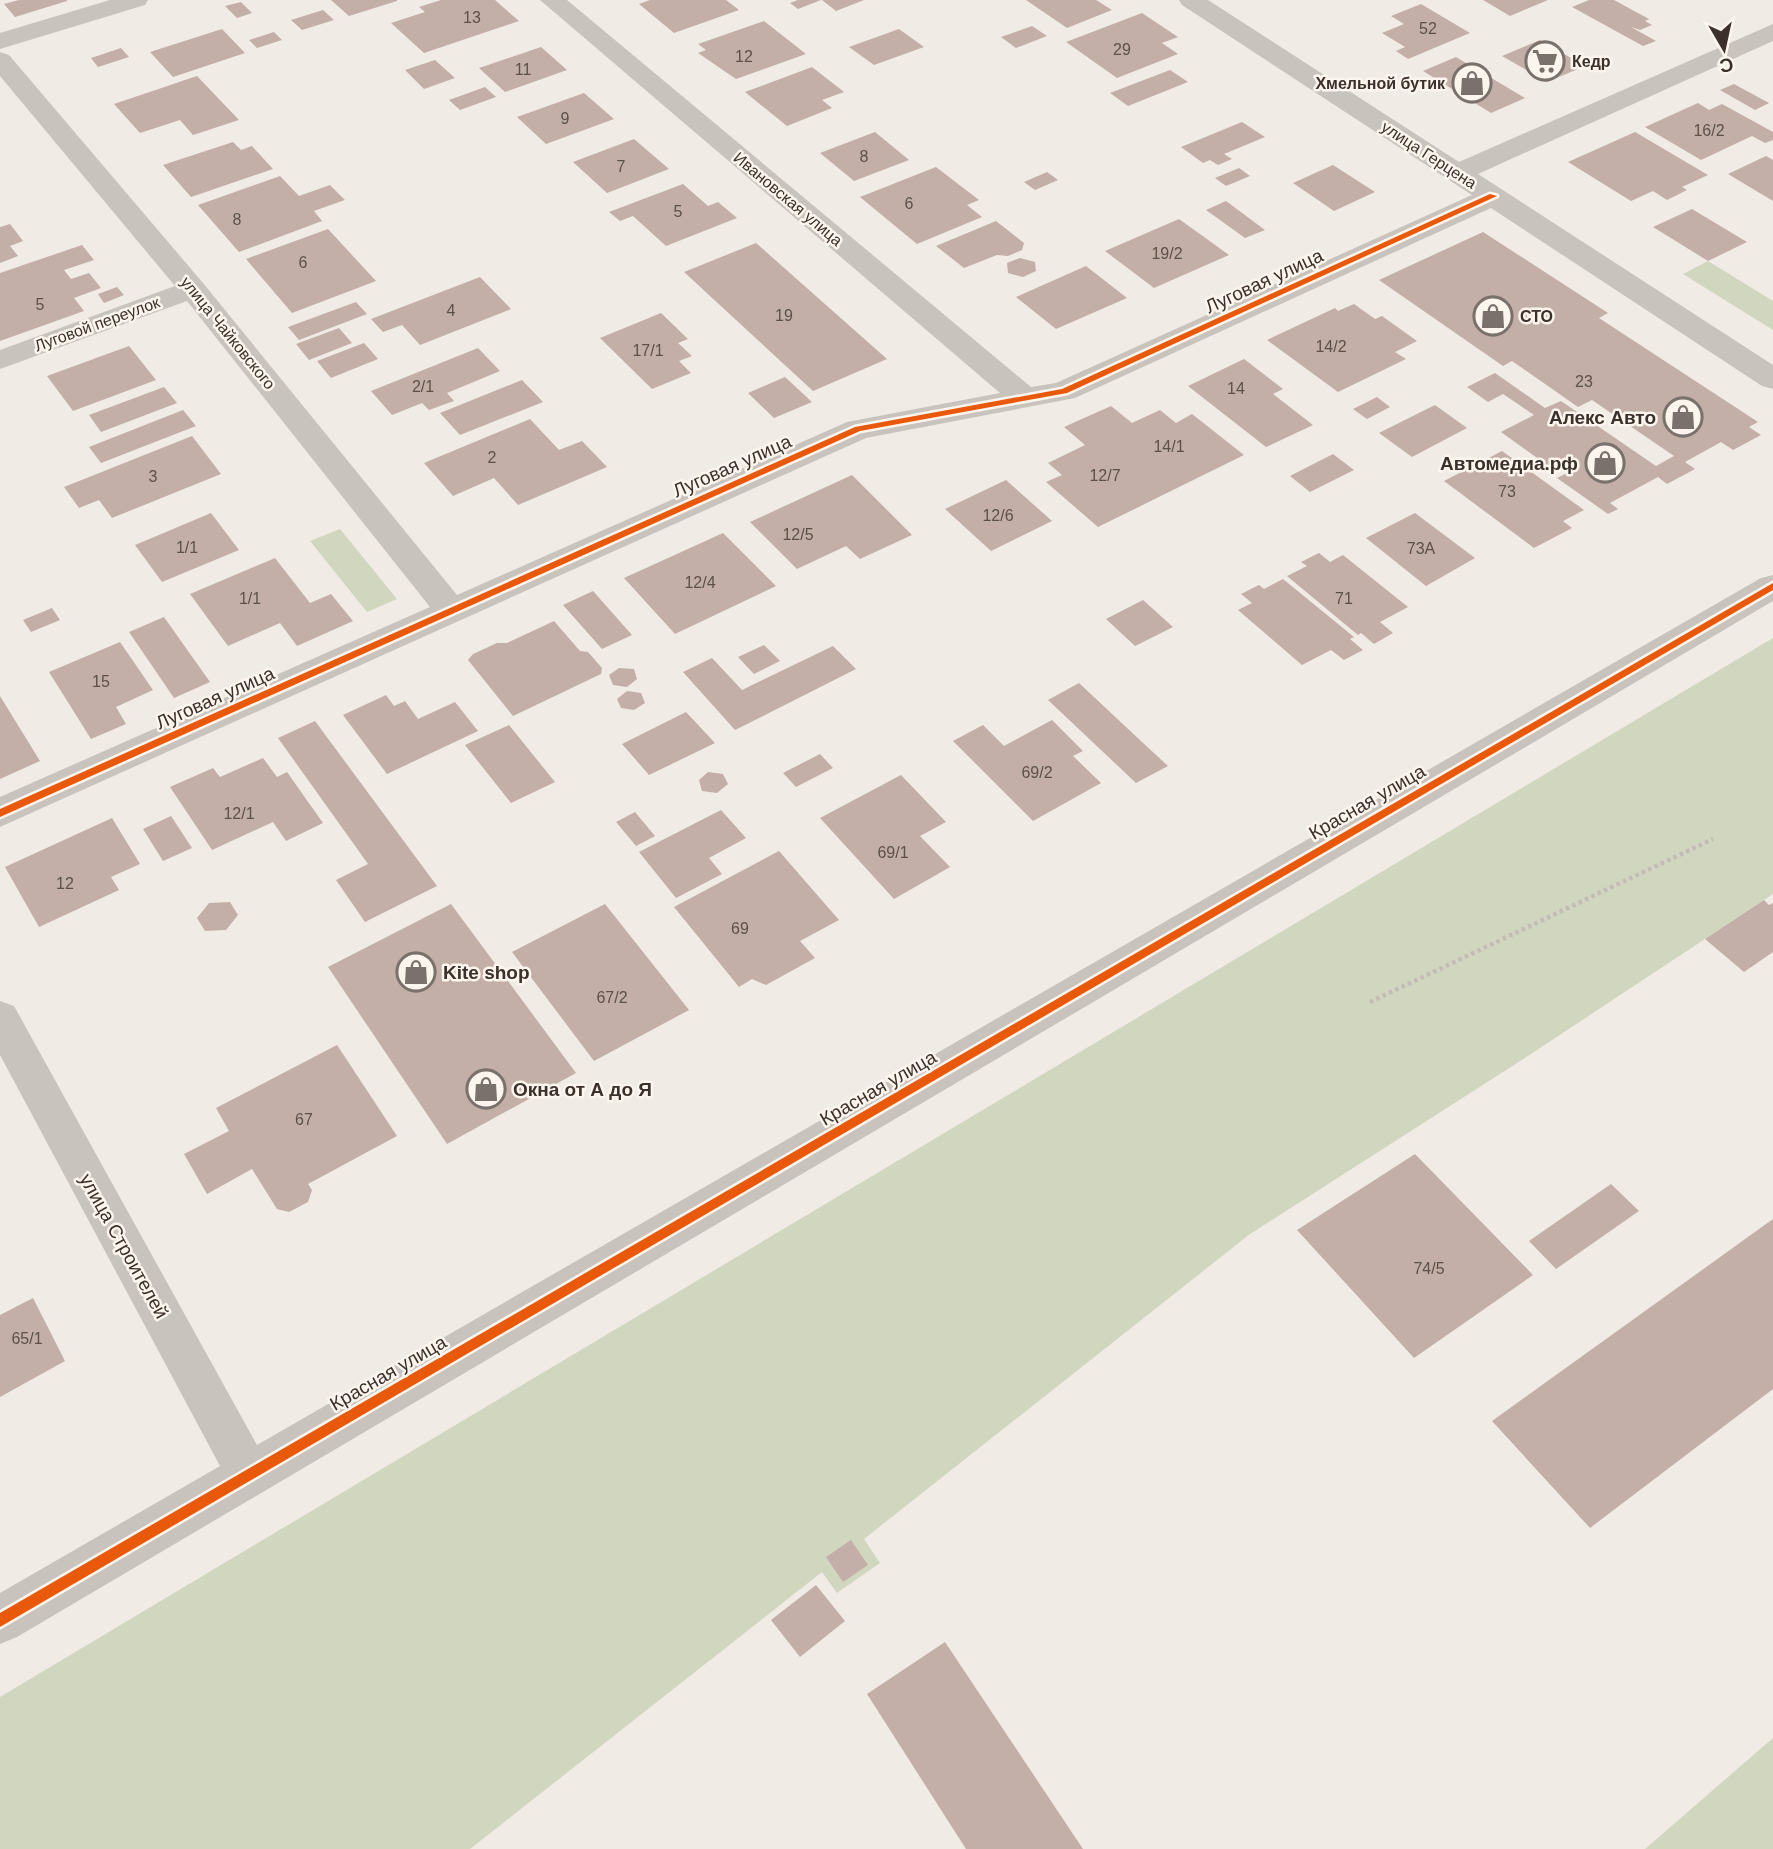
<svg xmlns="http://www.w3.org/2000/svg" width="1773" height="1849" font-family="Arial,sans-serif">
  <rect width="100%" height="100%" fill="#f0ebe5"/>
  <path fill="#d1d6bf" d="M1708,261L1773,301V330L1683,274Z
    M340,529L397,599L367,612L310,541Z
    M1773,638V894L1534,1052L1250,1234L864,1539L880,1563L837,1593L822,1572L470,1849H0V1697Z
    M1773,1738V1849H1645Z"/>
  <path fill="#c3afa7" d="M19,0H67V1L15,17L4,4Z
    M331,0H397V1L349,16Z
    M441,0H495L519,21L424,53L391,23L425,12L419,7Z
    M650,0H726L739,10L674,33L639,4Z
    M798,0H821L798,9L790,3Z
    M822,0H864L836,11Z
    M1026,0H1096L1112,10L1067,28Z
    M1483,0H1548L1510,16Z
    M1589,0H1614L1649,19L1645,21L1652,25L1640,30L1631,27L1656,41L1643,46L1572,7Z
    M241,2L252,13L237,18L225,6Z
    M1421,4L1470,33L1408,59L1396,51L1405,47L1382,33L1404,24L1391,16Z
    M323,10L334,20L302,30L291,20Z
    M1142,13L1178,37L1162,43L1178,54L1117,78L1066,42Z
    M764,21L806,54L736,79L698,53L706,50L698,44Z
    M1032,26L1047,36L1016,48L1001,37Z
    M222,29L245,53L173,77L150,52Z
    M899,29L924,47L874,65L849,47Z
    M274,32L282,40L257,48L249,40Z
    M1540,40L1585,66L1547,82L1502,56Z
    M541,47L567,70L505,92L479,68Z
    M121,48L129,57L98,67L91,58Z
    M1456,57L1525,98L1491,113L1423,71Z
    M435,60L455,78L424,89L405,70Z
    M812,67L844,92L822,100L832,108L787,126L745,92Z
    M1170,70L1188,82L1128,106L1110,93Z
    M197,76L239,120L193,135L180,120L140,133L114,104Z
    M1734,84L1769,103L1755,110L1720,90Z
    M485,87L496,97L460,110L449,100Z
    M584,93L614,119L546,144L517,117Z
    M1698,103L1709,110L1722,104L1773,132V140L1765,143L1752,136L1701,160L1645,127Z
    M1242,122L1265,137L1224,154L1232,159L1218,165L1210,160L1203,163L1181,147Z
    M875,132L909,160L854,181L820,153Z
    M1635,132L1708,175L1682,187L1687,190L1667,200L1653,191L1631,201L1568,162Z
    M634,139L669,169L607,193L573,162Z
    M233,142L241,150L252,146L273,169L191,197L163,165Z
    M1766,156L1773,160V201L1728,174Z
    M1333,165L1375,192L1334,211L1293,183Z
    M936,167L979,200L967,205L982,217L917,244L860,197Z
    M1239,168L1250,176L1226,186L1215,178Z
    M1047,172L1058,180L1035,190L1024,182Z
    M280,176L299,196L330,185L345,200L314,211L322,221L239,252L198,205Z
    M683,184L708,206L718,202L737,218L666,246L633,216L620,221L609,212Z
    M1226,201L1265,230L1245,238L1206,210Z
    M1692,209L1747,242L1708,261L1653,227Z
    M1179,219L1229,255L1154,288L1105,251Z
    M996,221L1024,243L1022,250L1008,256L997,255L964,268L936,246Z
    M10,224L23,241L10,246L18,256L0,263V227Z
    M328,229L376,281L292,313L246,259Z
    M1483,232L1608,313L1599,318L1758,422L1749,427L1761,435L1733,450L1721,442L1685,462L1695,469L1667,484L1658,477L1610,503L1618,509L1608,514L1557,478L1567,473L1556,465L1551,468L1501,432L1534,415L1503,394L1488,402L1467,387L1495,373L1545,408L1561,401L1656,466L1674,456L1592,400L1578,407L1512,361L1503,366L1379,280Z
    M756,243L887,359L813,391L684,272Z
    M82,245L94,260L64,270L71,279L89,273L101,288L74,298L84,311L0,341V273Z
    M1020,258L1035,262L1036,271L1023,277L1008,273L1007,263Z
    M1086,266L1127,298L1056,329L1016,297Z
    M480,277L511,309L420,345L402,325L383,332L371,319Z
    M117,287L124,295L104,303L98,294Z
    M356,302L367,314L299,340L288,327Z
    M1354,304L1375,319L1382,316L1417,341L1395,352L1406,359L1338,392L1267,340L1335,308L1338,311Z
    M661,313L688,339L678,343L692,356L679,361L691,373L652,389L600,338Z
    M339,328L352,343L309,360L296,344Z
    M364,343L378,359L331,378L317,361Z
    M129,346L156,380L73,411L47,376Z
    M478,348L500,371L447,393L454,401L429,410L422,403L392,415L371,391Z
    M1244,359L1283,389L1273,394L1313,425L1266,447L1188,386Z
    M785,377L812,402L774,418L748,393Z
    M522,380L543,402L460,435L440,413Z
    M164,387L177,403L101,432L89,415Z
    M1377,397L1390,407L1367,419L1353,409Z
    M1435,405L1467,428L1412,457L1379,433Z
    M1111,406L1132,423L1160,410L1176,423L1192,414L1244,455L1098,527L1046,482L1062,475L1048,463L1085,445L1064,427Z
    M183,410L196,426L101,463L89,447Z
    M530,419L559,450L582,441L607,467L518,505L494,478L453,496L424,463Z
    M192,436L221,474L112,518L99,500L79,508L64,487Z
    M1502,451L1584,510L1563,521L1572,528L1534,548L1444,481Z
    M1333,454L1354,470L1310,492L1290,476Z
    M852,475L912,535L860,559L846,546L797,569L750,522Z
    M1006,480L1052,521L991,551L945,509Z
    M211,513L239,550L162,582L135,545Z
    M1415,513L1475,558L1426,586L1366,538Z
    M723,533L776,586L675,634L624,578Z
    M1319,553L1330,562L1343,555L1408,607L1380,622L1393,633L1374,644L1361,633L1358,635L1287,576L1307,566L1301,562Z
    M275,558L310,603L331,594L353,621L297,646L280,623L228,646L190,594Z
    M1283,579L1354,637L1350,639L1363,650L1344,660L1331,650L1302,665L1238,610L1252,603L1241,594L1259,585L1264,589Z
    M593,591L632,635L602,649L563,605Z
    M1143,600L1173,627L1135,646L1106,619Z
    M52,608L60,620L31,632L23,620Z
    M164,617L210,682L174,698L129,632Z
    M554,621L580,651L588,652L602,668L601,674L513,716L468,660L473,654L497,643H507Z
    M120,642L153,690L116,707L126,724L91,739L49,672Z
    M764,645L780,661L754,674L738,657Z
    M833,646L856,669L735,730L683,672L712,658L742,690Z
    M619,668L634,669L637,679L627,687L613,685L609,675Z
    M1079,683L1142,742L1168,766L1136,783L1048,700Z
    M627,691L641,693L645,703L634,710L621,708L617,699Z
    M386,695L394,706L405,701L418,719L455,702L478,731L387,774L343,715Z
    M0,696L40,761L0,779Z
    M686,712L715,743L649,775L622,744Z
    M1052,720L1083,751L1073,756L1101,783L1033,821L953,741L983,725L1004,746Z
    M315,721L437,886L365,922L336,880L368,864L278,738Z
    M509,725L555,782L511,803L465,745Z
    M820,754L833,768L796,787L783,773Z
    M263,758L277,777L287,772L323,823L286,841L273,822L212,850L170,787L213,768L220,777Z
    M708,772L723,774L728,784L717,793L702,791L699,780Z
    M901,775L946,822L920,836L950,867L894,899L820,818Z
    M721,810L746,838L709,858L722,874L676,898L639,852Z
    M635,812L655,836L636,846L616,822Z
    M171,816L192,848L163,861L143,829Z
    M112,818L140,864L111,877L119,890L39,927L5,867Z
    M779,851L839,920L800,941L815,958L766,985L752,979L739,987L674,907Z
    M1764,900L1769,905L1773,903V952L1744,972L1705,939Z
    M230,902L238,915L226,930L205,931L197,918L209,903Z
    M451,904L576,1073L447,1144L328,967Z
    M605,904L689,1010L594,1061L512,952Z
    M337,1045L397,1136L308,1184L312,1190L308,1202L289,1212L277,1209L252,1169L207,1194L184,1154L229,1131L216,1108Z
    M1415,1154L1533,1275L1414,1358L1297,1230Z
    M1611,1184L1639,1211L1556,1269L1529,1241Z
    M1773,1219V1389L1590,1528L1492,1421Z
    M33,1298L65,1361L0,1397V1315Z
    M851,1540L868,1565L843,1582L826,1557Z
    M816,1585L845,1621L800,1657L771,1620Z
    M945,1642L1083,1849H966L867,1694Z"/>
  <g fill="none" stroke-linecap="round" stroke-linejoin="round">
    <path stroke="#c2bbb6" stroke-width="4.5" stroke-dasharray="3.5 3.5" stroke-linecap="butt" d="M1370,1002L1713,839"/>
    <path fill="#c9c3be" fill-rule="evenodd" d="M110,0H148L145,5L0,49V33Z
      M540,0H567L1031,387L1056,383L1472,195L1182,5L1179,0H1208L1459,162L1773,24V41L1478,174L1773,365V389L1762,386L1491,208L1075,398L866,438L0,827V797L430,607L187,301L0,369V350L175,286L0,76V52L9,55L203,283L457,595L847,422L1000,393Z
      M1773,575V601L17,1637L0,1644V1593L220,1466L0,1055V1001L14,1006L257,1445L1761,578Z"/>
    <g stroke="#fbf5ee" stroke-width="5">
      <path id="cycleway" d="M1490,194L1497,196L1067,393L860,431L0,817V809L855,427L1062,389Z
        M1773,583V590L0,1627V1613Z"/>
    </g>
    <use href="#cycleway" fill="#e8590c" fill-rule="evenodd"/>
  </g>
  <defs>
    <g id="supermarket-ring" transform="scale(2.0125)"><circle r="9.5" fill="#fbf5ee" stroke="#7a716c" stroke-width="1.5"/><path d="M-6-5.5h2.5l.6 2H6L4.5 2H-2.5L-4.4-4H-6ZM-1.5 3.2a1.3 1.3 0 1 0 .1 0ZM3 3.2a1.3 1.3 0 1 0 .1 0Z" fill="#7a716c"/></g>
    <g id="shop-ring" transform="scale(2.0125)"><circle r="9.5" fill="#fbf5ee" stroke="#7a716c" stroke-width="1.5"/><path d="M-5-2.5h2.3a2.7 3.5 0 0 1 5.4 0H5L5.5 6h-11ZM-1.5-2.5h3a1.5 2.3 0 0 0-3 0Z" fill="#7a716c"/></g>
  </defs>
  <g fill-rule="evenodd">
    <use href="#supermarket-ring" x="1545" y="61"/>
    <use href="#shop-ring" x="1472" y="83"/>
    <use href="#shop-ring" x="1493" y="316"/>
    <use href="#shop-ring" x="1683" y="417"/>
    <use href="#shop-ring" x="1605" y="463"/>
    <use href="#shop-ring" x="416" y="972"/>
    <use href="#shop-ring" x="486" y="1089"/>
  </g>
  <g text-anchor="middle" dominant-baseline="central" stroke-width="5" stroke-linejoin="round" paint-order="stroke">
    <g font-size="16" fill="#5d504a">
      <text x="472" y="17">13</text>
      <text x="1428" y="28">52</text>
      <text x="1122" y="49">29</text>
      <text x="744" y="56">12</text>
      <text x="523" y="69">11</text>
      <text x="565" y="118">9</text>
      <text x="1709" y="130">16/2</text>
      <text x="864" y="156">8</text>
      <text x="621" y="166">7</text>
      <text x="909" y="203">6</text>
      <text x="678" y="211">5</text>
      <text x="237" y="219">8</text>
      <text x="1167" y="253">19/2</text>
      <text x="303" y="262">6</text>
      <text x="40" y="304">5</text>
      <text x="451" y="310">4</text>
      <text x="784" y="315">19</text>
      <text x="1331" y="346">14/2</text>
      <text x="648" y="350">17/1</text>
      <text x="1584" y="381">23</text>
      <text x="423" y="386">2/1</text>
      <text x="1236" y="388">14</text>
      <text x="1169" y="446">14/1</text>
      <text x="492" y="457">2</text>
      <text x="1105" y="475">12/7</text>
      <text x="153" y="476">3</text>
      <text x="1507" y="491">73</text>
      <text x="998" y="515">12/6</text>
      <text x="798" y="534">12/5</text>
      <text x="187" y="547">1/1</text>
      <text x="1421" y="548">73А</text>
      <text x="700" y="582">12/4</text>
      <text x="250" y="598">1/1</text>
      <text x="1344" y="598">71</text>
      <text x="101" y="681">15</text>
      <text x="1037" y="772">69/2</text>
      <text x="239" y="813">12/1</text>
      <text x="893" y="852">69/1</text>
      <text x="65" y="883">12</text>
      <text x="740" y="928">69</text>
      <text x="612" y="997">67/2</text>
      <text x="304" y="1119">67</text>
      <text x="1429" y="1268">74/5</text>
      <text x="27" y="1338">65/1</text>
    </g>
    <g font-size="16" font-weight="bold" fill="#3b302b" stroke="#fbf5ee" text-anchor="start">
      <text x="1572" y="61">Кедр</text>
      <text x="1445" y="83" text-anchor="end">Хмельной бутик</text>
      <text x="1520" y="316">СТО</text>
    </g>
    <g font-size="16" fill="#3b302b" stroke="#fbf5ee">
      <text transform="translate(1429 155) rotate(33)">улица Герцена</text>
      <text transform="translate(788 199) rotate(40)">Ивановская улица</text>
      <text transform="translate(97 324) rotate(-20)">Луговой переулок</text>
      <text transform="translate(228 333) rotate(51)">улица Чайковского</text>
    </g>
    <g font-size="19" fill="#3b302b" stroke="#fbf5ee">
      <text transform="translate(1264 281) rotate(-25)">Луговая улица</text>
      <text transform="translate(732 466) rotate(-24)">Луговая улица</text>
      <text transform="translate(215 698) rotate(-24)">Луговая улица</text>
      <text transform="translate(1367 802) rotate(-30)">Красная улица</text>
      <text transform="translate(878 1088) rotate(-30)">Красная улица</text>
      <text transform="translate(124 1246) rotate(61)">улица Строителей</text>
      <text transform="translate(388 1373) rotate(-30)">Красная улица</text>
    </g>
    <g font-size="19" font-weight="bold" fill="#3b302b" stroke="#fbf5ee" text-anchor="end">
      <text x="1656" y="417">Алекс Авто</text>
      <text x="1578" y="463">Автомедиа.рф</text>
      <text x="443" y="972" text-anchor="start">Kite shop</text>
      <text x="513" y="1089" text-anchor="start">Окна от А до Я</text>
    </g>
  </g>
  <g transform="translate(1724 49) rotate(171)" stroke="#fbf5ee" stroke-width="5" paint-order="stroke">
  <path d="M0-5L12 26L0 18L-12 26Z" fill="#3b302b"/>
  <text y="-10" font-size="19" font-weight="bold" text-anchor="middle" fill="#3b302b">С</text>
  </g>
</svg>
